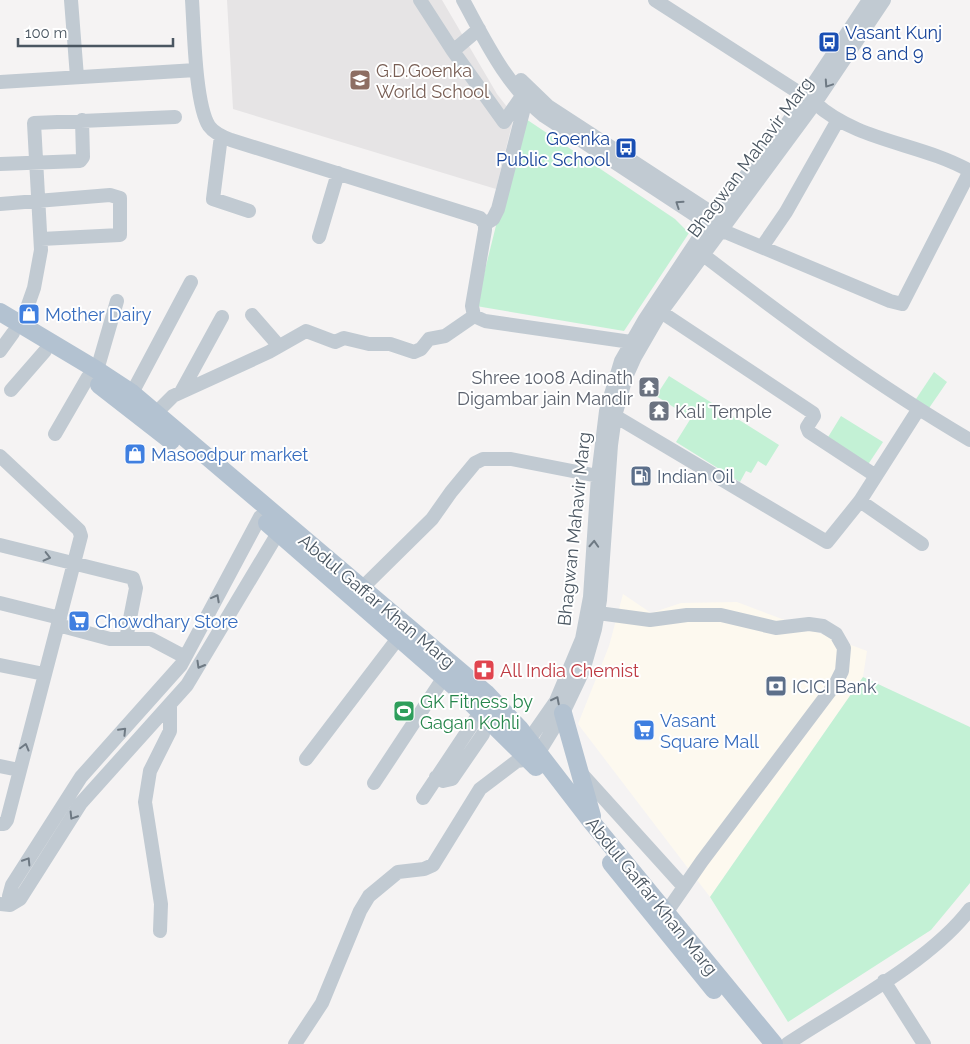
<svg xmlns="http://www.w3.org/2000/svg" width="970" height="1044" font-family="Raleway,sans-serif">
  <rect width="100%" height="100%" fill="#f5f3f3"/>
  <path fill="#fdf9ef" d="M623,594L651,613L681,603L737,602L867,651L863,677L710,897L578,724L609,646Z"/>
  <path fill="#e6e4e5" d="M227,0H442L497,94L514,116L496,189L233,109Z"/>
  <path fill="#c3f1d5" d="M523,117L675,219L689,233L624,331L476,306Z
    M934,372L947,382L927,411L914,402Z
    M669,376L779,445L766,466L758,461L751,473L746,471L740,482L676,442L691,418L656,396Z
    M841,416L883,442L863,472L822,447Z
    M863,677L970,727V883L931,930L788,1022L710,897Z"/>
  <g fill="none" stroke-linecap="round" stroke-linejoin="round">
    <path stroke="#c1cad2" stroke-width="14" d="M71,0L77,77
      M192,0C194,28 195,104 209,126C214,133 223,137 231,140L480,218L485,224V230L472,306L474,316
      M420,0L453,51
      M463,0C486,42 506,85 544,116L719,231L728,233L890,301L902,304L970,171C921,143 858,142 815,103L655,0
      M479,29L453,51L504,122L522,96
      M521,80L548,106L723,220
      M0,82L196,70
      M221,136L213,199L249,211
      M0,164L80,161L83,157L82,120
      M0,204L110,195L120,198V235L41,239
      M485,224L493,219L498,209L526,100
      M319,237L338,173
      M762,247L786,212L838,120
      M702,254C788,320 876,385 970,440
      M661,312L813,413L814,416L807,427L809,432L876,476
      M252,315L279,346
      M474,316L485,321L631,342
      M21,325L34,288L41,250L34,123L175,117
      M0,351L13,333
      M97,370L117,301
      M11,390L45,351
      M181,392L222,317
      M132,393L191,282
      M156,413L173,396L269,352L306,331L335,342L344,338L369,344H390L414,352L421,349L429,339L445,336L474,316
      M615,416L827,542L860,501L918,410
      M55,434L88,377
      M0,456L79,530L81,536L7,820L4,824H0
      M860,501L922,544
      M0,545L133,578L136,588L126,639
      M361,589L432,519L451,492L475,463L483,459H511L598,476L605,475
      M0,603L60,618
      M598,613L650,620L687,615H721L776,628L809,624L823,626L836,634L844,648L842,671L836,683L702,861L666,913
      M58,625L110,639H151L185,657
      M0,665L44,674
      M524,747L556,701L582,639L590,597L598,476L606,411L621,361L645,319L708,224L788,122L869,0
      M306,759L399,637
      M0,766L19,770
      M580,772L684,887
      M436,777L443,781L452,779L483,734
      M374,783L444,677
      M423,798L481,711
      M0,904L10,905L20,899L81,803L187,685L278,533
      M10,905L9,896L12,885L81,777L181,665L260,517
      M160,931L161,904L145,802L150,771L170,731V705
      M884,981L924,1044
      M295,1044L322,1003L360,911L369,896L398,872L424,869L433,865L480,789L517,761L529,759L539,752L563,713L583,671L595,629L600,600L611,445L615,416L626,377L635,357L661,312L815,103L884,0
      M787,1044C843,1007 930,962 970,909"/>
    <path stroke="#b3c2d1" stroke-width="18" d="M0,312L97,370L132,393L486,693L520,729L590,820L774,1044
      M99,385L171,441
      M267,523L456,688L536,767
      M563,713L592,816
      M611,863L714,990"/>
  </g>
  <defs><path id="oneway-chevron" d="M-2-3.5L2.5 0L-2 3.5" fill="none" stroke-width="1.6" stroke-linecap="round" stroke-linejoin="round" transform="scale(1.25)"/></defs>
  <g stroke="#6e7983">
    <use href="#oneway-chevron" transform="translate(828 84) rotate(124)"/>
    <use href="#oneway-chevron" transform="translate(679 204) rotate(-146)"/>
    <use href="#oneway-chevron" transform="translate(594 544) rotate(-87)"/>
    <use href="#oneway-chevron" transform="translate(47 557) rotate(14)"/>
    <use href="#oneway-chevron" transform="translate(216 598) rotate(-62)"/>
    <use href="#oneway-chevron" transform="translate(200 665) rotate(120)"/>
    <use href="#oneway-chevron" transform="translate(556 700) rotate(-63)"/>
    <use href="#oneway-chevron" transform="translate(123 731) rotate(-46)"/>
    <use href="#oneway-chevron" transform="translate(25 747) rotate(-75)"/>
    <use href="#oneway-chevron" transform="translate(73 816) rotate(122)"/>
    <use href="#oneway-chevron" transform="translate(27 861) rotate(-58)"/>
  </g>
  <defs>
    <g id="bus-square" transform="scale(1.125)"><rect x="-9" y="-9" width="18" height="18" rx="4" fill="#1a4fb4" stroke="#fff"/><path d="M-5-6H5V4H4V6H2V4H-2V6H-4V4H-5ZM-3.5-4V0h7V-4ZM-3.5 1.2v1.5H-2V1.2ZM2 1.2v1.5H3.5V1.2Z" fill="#fff"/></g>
    <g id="school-square" transform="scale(1.125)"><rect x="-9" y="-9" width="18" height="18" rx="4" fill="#8d6e63" stroke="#fff"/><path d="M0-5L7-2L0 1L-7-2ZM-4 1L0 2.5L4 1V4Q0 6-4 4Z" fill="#fff"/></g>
    <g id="shop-square" transform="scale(1.125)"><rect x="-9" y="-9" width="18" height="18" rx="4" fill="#3f7fe0" stroke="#fff"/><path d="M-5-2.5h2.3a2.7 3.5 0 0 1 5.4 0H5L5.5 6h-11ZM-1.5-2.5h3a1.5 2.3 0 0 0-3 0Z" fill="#fff"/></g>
    <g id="temple-square" transform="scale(1.125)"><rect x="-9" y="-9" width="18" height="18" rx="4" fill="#6b7280" stroke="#fff"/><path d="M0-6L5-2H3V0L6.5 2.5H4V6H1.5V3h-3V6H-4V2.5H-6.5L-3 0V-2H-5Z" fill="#fff"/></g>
    <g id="fuel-square" transform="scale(1.125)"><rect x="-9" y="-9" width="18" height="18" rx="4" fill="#5c6f8a" stroke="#fff"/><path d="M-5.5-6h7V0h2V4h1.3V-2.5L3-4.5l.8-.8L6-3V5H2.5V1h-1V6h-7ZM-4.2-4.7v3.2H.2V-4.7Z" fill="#fff"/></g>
    <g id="supermarket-square" transform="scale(1.125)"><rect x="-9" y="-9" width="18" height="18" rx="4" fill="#3f7fe0" stroke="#fff"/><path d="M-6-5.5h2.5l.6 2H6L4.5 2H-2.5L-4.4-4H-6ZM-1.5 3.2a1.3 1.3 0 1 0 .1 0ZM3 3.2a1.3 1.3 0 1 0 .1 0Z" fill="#fff"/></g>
    <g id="pharmacy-square" transform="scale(1.125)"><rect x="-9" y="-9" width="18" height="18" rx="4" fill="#e0444e" stroke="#fff"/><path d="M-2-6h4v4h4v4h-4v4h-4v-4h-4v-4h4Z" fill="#fff"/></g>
    <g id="bank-square" transform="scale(1.125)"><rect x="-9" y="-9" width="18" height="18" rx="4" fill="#5c6f8a" stroke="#fff"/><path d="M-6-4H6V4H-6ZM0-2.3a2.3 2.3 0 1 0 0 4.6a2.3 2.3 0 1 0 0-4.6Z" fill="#fff"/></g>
    <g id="stadium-square" transform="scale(1.125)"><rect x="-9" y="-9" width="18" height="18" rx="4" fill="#2e9e5b" stroke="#fff"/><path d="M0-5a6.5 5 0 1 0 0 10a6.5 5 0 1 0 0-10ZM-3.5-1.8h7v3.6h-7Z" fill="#fff"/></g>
  </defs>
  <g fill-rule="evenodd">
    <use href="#bus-square" x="829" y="42"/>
    <use href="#school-square" x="360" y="80"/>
    <use href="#bus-square" x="626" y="148"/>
    <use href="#shop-square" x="29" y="314"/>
    <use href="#temple-square" x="649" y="387"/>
    <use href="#temple-square" x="659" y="411"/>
    <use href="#shop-square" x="135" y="454"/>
    <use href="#fuel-square" x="641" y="476"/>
    <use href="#supermarket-square" x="79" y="621"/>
    <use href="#pharmacy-square" x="484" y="670"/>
    <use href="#bank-square" x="776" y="686"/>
    <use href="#stadium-square" x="404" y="711"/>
    <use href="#supermarket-square" x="644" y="730"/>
  </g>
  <g text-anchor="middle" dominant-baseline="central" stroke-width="4" stroke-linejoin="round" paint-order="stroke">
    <g font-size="18" fill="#164399" stroke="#fff" text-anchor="start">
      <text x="845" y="32">Vasant Kunj<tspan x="845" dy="21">B 8 and 9</tspan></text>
      <text x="610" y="138" text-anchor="end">Goenka<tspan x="610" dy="21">Public School</tspan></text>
    </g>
    <g font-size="18" fill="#785e54" stroke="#fff" text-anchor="start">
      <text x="376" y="70">G.D.Goenka<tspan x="376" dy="21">World School</tspan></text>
    </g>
    <g font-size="18" fill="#4a5661" stroke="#fff">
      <text transform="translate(750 157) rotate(-53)">Bhagwan Mahavir Marg</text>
      <text transform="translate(574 529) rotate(-84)">Bhagwan Mahavir Marg</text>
      <text transform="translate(377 601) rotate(40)">Abdul Gaffar Khan Marg</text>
      <text transform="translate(652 896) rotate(51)">Abdul Gaffar Khan Marg</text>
    </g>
    <g font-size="18" fill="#366cbe" stroke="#fff" text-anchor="start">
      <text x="45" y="314">Mother Dairy</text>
      <text x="151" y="454">Masoodpur market</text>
      <text x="95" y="621">Chowdhary Store</text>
      <text x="660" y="720">Vasant<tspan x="660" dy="21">Square Mall</tspan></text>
    </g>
    <g font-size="18" fill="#5b616d" stroke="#fff" text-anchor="end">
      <text x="633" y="377">Shree 1008 Adinath<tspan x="633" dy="21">Digambar jain Mandir</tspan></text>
      <text x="675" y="411" text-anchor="start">Kali Temple</text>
    </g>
    <g font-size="18" fill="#4e5e75" stroke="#fff" text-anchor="start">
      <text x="657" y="476">Indian Oil</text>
      <text x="792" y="686">ICICI Bank</text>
    </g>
    <g font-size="18" fill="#be3a42" stroke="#fff" text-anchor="start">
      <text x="500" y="670">All India Chemist</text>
    </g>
    <g font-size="18" fill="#27864d" stroke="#fff" text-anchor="start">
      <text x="420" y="701">GK Fitness by<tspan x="420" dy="21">Gagan Kohli</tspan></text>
    </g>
  </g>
  <path d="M18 38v8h155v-8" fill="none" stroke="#4a5661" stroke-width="2.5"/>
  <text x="25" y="38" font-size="15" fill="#4a5661" stroke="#ffffff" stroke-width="4" paint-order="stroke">100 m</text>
</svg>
